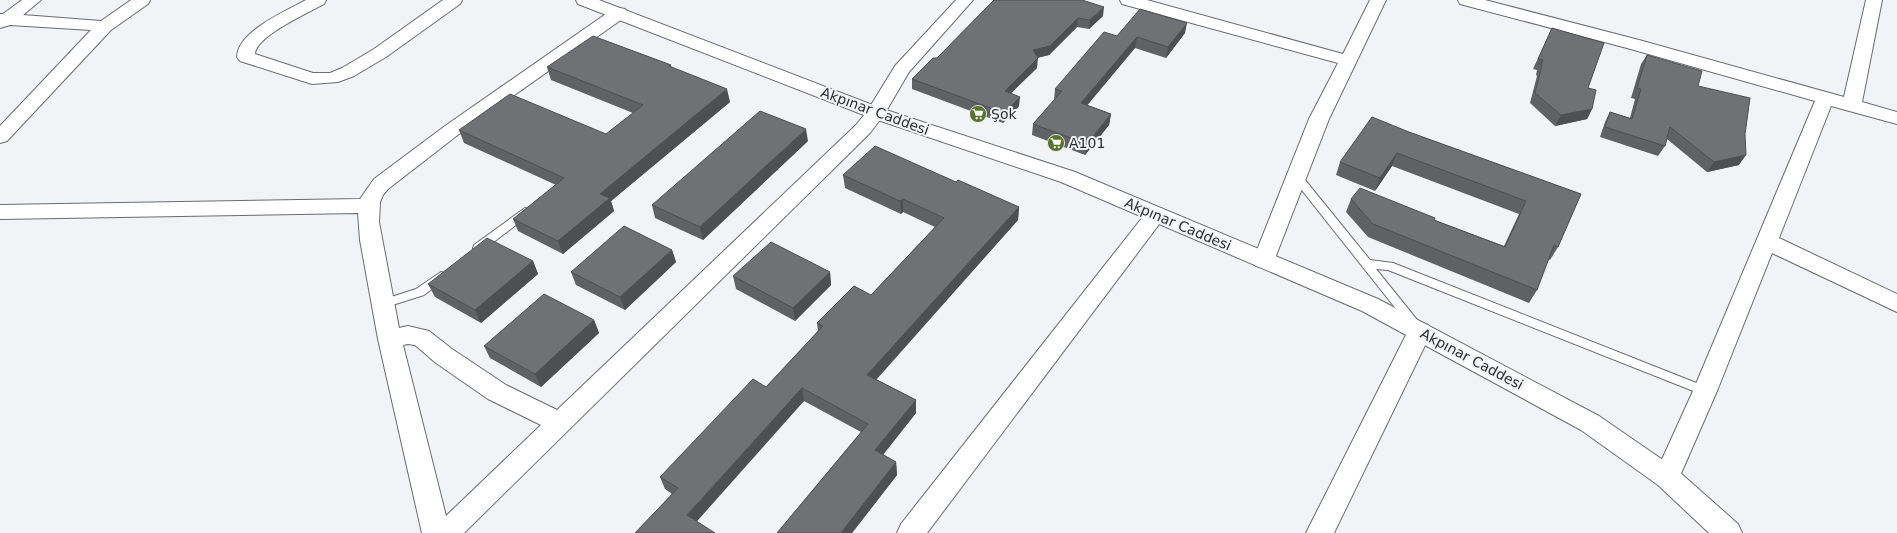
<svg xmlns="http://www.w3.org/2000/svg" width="1897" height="533" font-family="'DejaVu Sans',sans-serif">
  <rect width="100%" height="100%" fill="#f1f3f7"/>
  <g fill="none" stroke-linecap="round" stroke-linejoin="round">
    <g stroke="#6a6c6f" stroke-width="2">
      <path id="lane" d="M1297,174L1301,175L1370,260L1393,263L1709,388L1711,391L1709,394L1705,396L1701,394L1388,270L1376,269L1422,326L1420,329H1412L1293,179L1292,177L1293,175Z
        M525,208L529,209L530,212L529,215L482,251H474L473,248L474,245Z
        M441,272L445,273L447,276L445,279L424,295L383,308L379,307L377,304L379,301L416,289Z"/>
    </g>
    <g stroke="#6a6c6f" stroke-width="2">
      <path id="street" d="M22,0H41L23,15L101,21L131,0H150L148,4L111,30L7,141L0,143V126L91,30L10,25L0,28V14H3Z
        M306,0H326L324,4C308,13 256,36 255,54L313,73H330L342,68L374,49L443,0H462L460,4L386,57L354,76L338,82L312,84L240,61L237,57C238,31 286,11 306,0Z
        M956,0H973L909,72L885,113L870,133L464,533H422L378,339L360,240L358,213L0,219V205L360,199L374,179L445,126L613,9L619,8L625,9L627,13L625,17L459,134L388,189L383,195L380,202L379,222L399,328L408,326L429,331L452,349L506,385L557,410L856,125L868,110L895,66ZM408,344L415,345L436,363L488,399L541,425L446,516L403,345Z
        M1120,0H1147L1343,54L1370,0H1386L1329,119L1272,266L1264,268L1256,266L1253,260L1309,119L1338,63L1122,4Z
        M1458,0H1485L1639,40L1844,97L1866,0H1882L1862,102L1897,112V124L1831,106L1779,238L1897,294V312L1772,253L1717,391L1676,485L1667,488L1658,485L1654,477L1693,391L1815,101L1627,48L1460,4Z
        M1156,207L1163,209L1166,214L1163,219L927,533H897L901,524L1149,209Z
        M1420,322L1428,325L1432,331L1334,533H1306L1408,331L1412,325Z"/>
    </g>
    <g stroke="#6a6c6f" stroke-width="2">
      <path id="secondary" d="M576,0H599L883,109L1075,172L1378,299L1599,416L1676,469L1738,524L1742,533H1709L1658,485L1581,430L1362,311L1061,182L869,117L578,4Z"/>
    </g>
    <use href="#lane" fill="#fff" fill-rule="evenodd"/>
    <use href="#street" fill="#fff" fill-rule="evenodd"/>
    <use href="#secondary" fill="#fff" fill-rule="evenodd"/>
  </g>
  <path fill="#5f6164" d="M994,0L1103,16L1089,29L1077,27L1049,55L1037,58V68L1011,93L1019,106L1003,123L912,89V79L937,58Z
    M1552,28L1588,88L1592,109L1587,119L1555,126L1530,103L1537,76L1536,75L1537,70L1533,69Z
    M1185,33L1166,58L1135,48L1087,105L1111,114L1109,125L1085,155L1032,135L1033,124L1054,100L1055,89L1117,36Z
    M1647,55L1698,86L1739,165L1707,172L1667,139L1665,146L1658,156L1600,137L1605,122L1610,112L1630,118L1635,99L1631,98L1641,64Z
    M671,65V67L730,102L611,201L614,211L563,254L518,231L513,219L556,185L464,143L459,130L606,134L633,113L551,80L547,67Z
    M1409,132L1581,194L1558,247L1550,260L1548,259L1537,290L1529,303L1368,237L1346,212L1351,199L1434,220L1504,246L1519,214L1392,166L1375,191L1336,175L1340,162Z
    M808,141L703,240L655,218L652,205Z
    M843,175L956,182L1019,207L1018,220L876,379L916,400V413L883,455L896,462L897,475L852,533H777L861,432L804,401L635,533L672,494L665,489L660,477L766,387L818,331L817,323L871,295L935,227L903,212L901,214L845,188Z
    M672,250L676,262L625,310L576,285L571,272Z
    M533,261L538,274L481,323L435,297L428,284Z
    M830,272L831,285L795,321L736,289L733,276Z
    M594,320L599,333L541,387L490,358L484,346Z"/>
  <path fill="#4e4f51" d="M1104,7L1103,16L1089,29L1090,20Z
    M1078,18L1077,27L1049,55L1032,59L1033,50Z
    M1187,23L1185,33L1166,58L1168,47Z
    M1137,37L1135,48L1080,114L1081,103Z
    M1038,58L1037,68L1004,100L1005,91Z
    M727,89L730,102L611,201L614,211L563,254L558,241L600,194Z
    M1020,97L1019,106L1003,123L1004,113Z
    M1592,109L1587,119L1555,126L1561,115Z
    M1111,114L1109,125L1085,155L1087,144Z
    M806,129L808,141L703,240L700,227Z
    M1397,153L1392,166L1375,191L1380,178Z
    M1746,155L1739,165L1707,172L1714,162Z
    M903,199V212L901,214L900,201Z
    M1019,207L1018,220L869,388L867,375Z
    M672,250L676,262L625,310L620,297Z
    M533,261L538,274L481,323L475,310Z
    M830,272L831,285L795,321L793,308Z
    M594,320L599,333L541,387L535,374Z
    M802,388L804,401L691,528L687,515Z
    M916,400V413L876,463L875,450Z
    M896,462L897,475L852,533H841Z"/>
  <path fill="#6f7174" stroke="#4e4f51" d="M994,0H1082L1104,7L1090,20L1078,18L1050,46L1033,50L1038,58L1005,91L1020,97L1004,113L912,79L933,58H937Z
    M1140,9L1187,23L1168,47L1137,37L1081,103L1111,114L1087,144L1033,124L1062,91L1055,89L1104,32L1117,36Z
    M1552,28L1604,43L1588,88L1596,90L1592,109L1561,115L1535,93L1542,65H1541L1543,60L1538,59Z
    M593,36L671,65L669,66L727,89L600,194L610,198L558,241L513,219L564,178L459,130L510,94L606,134L643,105L547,67Z
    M1647,55L1702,71L1698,86L1750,98L1745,134L1746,155L1714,162L1670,127L1665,146L1605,127L1610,112L1632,119L1641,89L1637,88Z
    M760,111L806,129L700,227L652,205Z
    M1372,117L1409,132L1581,194L1558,247L1554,245L1537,290L1373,224L1351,199L1360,188L1435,218L1434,220L1505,247L1526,201L1397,153L1380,178L1340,162Z
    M875,146L956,182L958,180L1019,207L867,375L916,400L875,450L896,462L841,533H777L868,424L802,388L687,515L715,533H635L678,488L660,477L753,379L766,387L823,326L817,323L854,286L871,295L944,218L903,199L900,201L843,175Z
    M624,226L672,250L620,297L571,272Z
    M487,238L533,261L475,310L428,284Z
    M771,242L830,272L793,308L733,276Z
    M544,294L594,320L535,374L484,346Z"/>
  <defs>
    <g id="supermarket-disc" transform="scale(0.9)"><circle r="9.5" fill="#56752b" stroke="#f1f3f7"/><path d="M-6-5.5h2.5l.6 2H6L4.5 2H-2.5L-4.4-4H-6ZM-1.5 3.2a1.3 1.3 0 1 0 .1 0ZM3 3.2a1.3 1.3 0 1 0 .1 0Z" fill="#fff"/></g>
  </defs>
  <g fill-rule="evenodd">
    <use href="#supermarket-disc" x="978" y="114"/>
    <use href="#supermarket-disc" x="1056" y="143"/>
  </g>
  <g text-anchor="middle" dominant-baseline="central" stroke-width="4" stroke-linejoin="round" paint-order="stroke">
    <g font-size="14" fill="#2d2e2f" stroke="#f1f3f7">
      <text transform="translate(875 111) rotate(20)">Akpınar Caddesi</text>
      <text transform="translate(1178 224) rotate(23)">Akpınar Caddesi</text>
      <text transform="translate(1472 359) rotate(28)">Akpınar Caddesi</text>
    </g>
    <g font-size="14" fill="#2d2e2f" stroke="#f1f3f7" text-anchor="start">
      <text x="991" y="114">Şok</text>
      <text x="1069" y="143">A101</text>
    </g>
  </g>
</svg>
